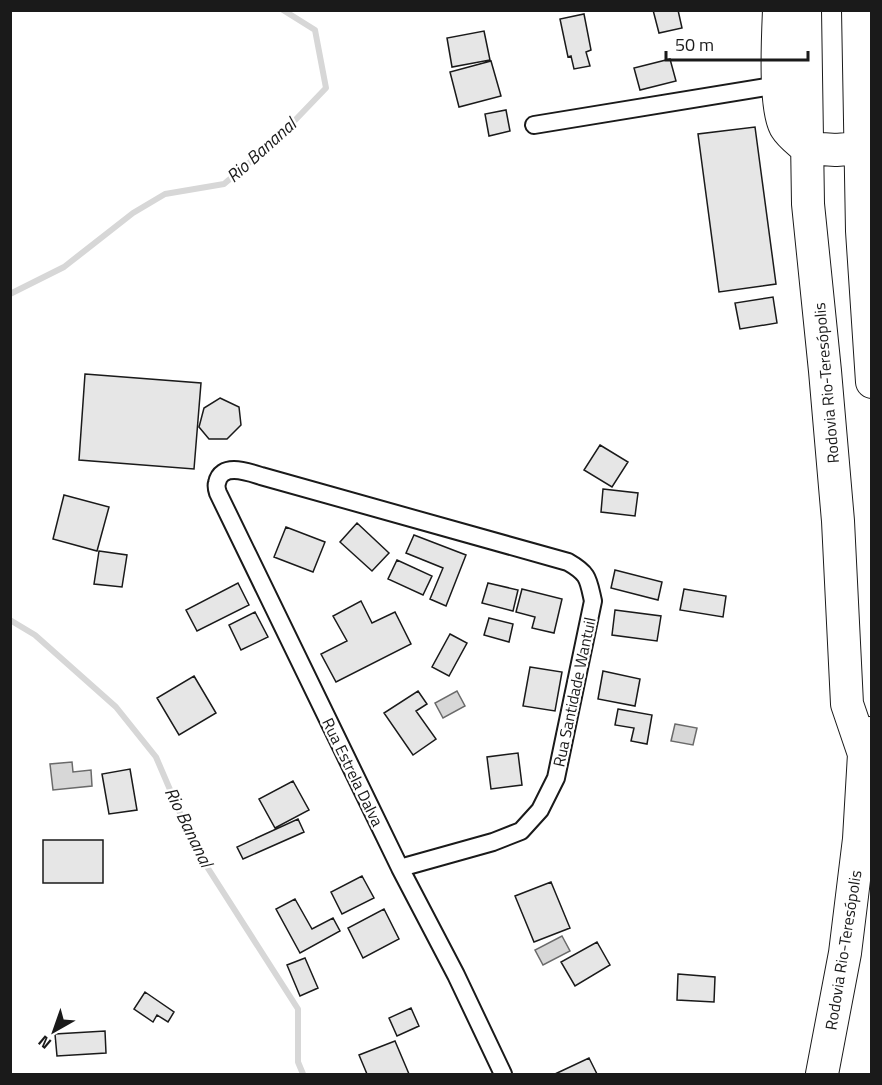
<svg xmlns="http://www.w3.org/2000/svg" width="882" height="1085" font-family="'Titillium Web',sans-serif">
  <rect width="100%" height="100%" fill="#fff"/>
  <path fill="#d7d7d7" stroke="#6a6a6a" stroke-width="1.5" d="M457,691L465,706L443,718L435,703Z
    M675,724L697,728L693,745L671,741Z
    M72,762L73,772L91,770L92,786L53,790L50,764Z
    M562,936L570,951L543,965L535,950Z"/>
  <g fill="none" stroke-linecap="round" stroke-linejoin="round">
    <path stroke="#d7d7d7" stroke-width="6" d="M10,294L64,267L133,213L165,194L224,184L277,139L326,88L315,30L283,10
      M10,620L35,635L116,707L156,757L195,848L298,1009V1062L303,1074"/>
  </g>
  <path fill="#e6e6e6" stroke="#1a1a1a" stroke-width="1.5" d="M653,10H678L682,28L659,33Z
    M584,14L591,50L586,52L590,66L574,69L571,56L568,57L560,19Z
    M484,31L490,60L452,67L447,38Z
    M670,59L676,81L640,90L634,68Z
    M491,61L501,96L459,107L450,72Z
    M506,110L510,131L489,136L485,114Z
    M755,127L776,284L719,292L698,134Z
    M773,297L777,323L740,329L735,303Z
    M85,374L201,383L194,469L79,460Z
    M220,398L239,407L241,425L227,439H209L199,427L204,408Z
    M600,445L628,462L612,487L584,470Z
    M603,489L638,493L635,516L601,512Z
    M64,495L109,507L97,551L53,539Z
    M357,523L389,553L372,571L340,542Z
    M286,527L325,542L313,572L274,557Z
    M414,535L466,555L446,606L430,599L443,568L406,553Z
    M99,551L127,555L122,587L94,584Z
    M397,560L432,576L423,595L388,579Z
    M615,570L662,582L658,600L611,588Z
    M238,583L249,605L197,631L186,610Z
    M488,583L518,590L513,611L482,603Z
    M522,589L562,599L554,633L532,628L535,617L516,612Z
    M684,589L726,596L723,617L680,610Z
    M361,601L372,623L395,612L411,644L336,682L321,654L347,641L333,616Z
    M615,610L661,616L657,641L612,635Z
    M255,612L268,637L241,650L229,625Z
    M489,618L513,624L509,642L484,635Z
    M450,634L467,643L449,676L432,667Z
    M530,667L562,672L555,711L523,706Z
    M603,671L640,679L635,706L598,699Z
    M194,676L216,713L179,735L157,698Z
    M418,691L427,704L416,711L436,739L413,755L384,713Z
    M618,709L652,715L647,744L631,741L634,728L615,725Z
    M518,753L522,785L491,789L487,757Z
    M130,769L137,810L109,814L102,774Z
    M293,781L309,810L275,828L259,799Z
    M298,819L304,832L243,859L237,847Z
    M43,840H103V883H43Z
    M362,876L374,898L342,914L331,892Z
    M551,882L570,928L534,942L515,896Z
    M295,899L312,929L333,918L340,931L300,953L276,909Z
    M384,909L399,939L363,958L348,928Z
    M597,942L610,965L575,986L561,962Z
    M305,958L318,988L300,996L287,965Z
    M678,974L715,977L714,1002L677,1000Z
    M145,992L174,1012L168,1022L157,1015L153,1022L134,1009Z
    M411,1008L419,1026L397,1036L389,1018Z
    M105,1031L106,1053L57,1056L55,1034Z
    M395,1041L409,1074H367L359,1055Z
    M589,1058L597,1074H555Z"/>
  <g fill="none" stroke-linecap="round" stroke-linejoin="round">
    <g stroke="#1a1a1a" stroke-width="20">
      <path id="street" d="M534,125L778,85
        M400,868L493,842L521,831L540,810L556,778L593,601C588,579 589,574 568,562L261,476C248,472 221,462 217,483C216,486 217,490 218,493L400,868L456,975L503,1074"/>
    </g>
    <g stroke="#1a1a1a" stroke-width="34">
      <path id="highway" d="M779,10C778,34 774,111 786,128C791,136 800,142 806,148L836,150L872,147
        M805,10L808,204L825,371L838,521L847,704L864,754
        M858,10L862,231L872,382
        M822,1074L845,953L859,839L864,754L870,733"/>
    </g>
    <use href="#street" stroke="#fff" stroke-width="16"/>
    <use href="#highway" stroke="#fff" stroke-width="32"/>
  </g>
  <g text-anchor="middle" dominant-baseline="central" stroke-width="4.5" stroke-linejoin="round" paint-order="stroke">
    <g font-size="16" fill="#1a1a1a" stroke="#fff">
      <text transform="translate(826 383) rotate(-95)">Rodovia Rio-Teresópolis</text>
      <text transform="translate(574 692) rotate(-78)">Rua Santidade Wantuil</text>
      <text transform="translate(353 772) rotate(64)">Rua Estrela Dalva</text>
      <text transform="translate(843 950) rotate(-81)">Rodovia Rio-Teresópolis</text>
    </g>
    <g font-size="18" font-style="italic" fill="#1a1a1a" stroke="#fff">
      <text transform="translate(261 150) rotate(-42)">Rio Bananal</text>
      <text transform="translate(189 827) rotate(64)">Rio Bananal</text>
    </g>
  </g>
  <rect width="882" height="1085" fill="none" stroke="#1a1a1a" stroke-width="24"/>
  <g transform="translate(54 1031) rotate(220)" stroke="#ffffff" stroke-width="4.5" paint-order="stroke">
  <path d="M0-4.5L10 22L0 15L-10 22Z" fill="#1a1a1a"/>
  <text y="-9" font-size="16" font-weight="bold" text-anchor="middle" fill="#1a1a1a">N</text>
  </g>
  <path d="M666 51v9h142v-9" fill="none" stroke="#1a1a1a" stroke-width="3"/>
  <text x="675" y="51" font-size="18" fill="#1a1a1a" stroke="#ffffff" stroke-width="4.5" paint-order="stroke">50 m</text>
</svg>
